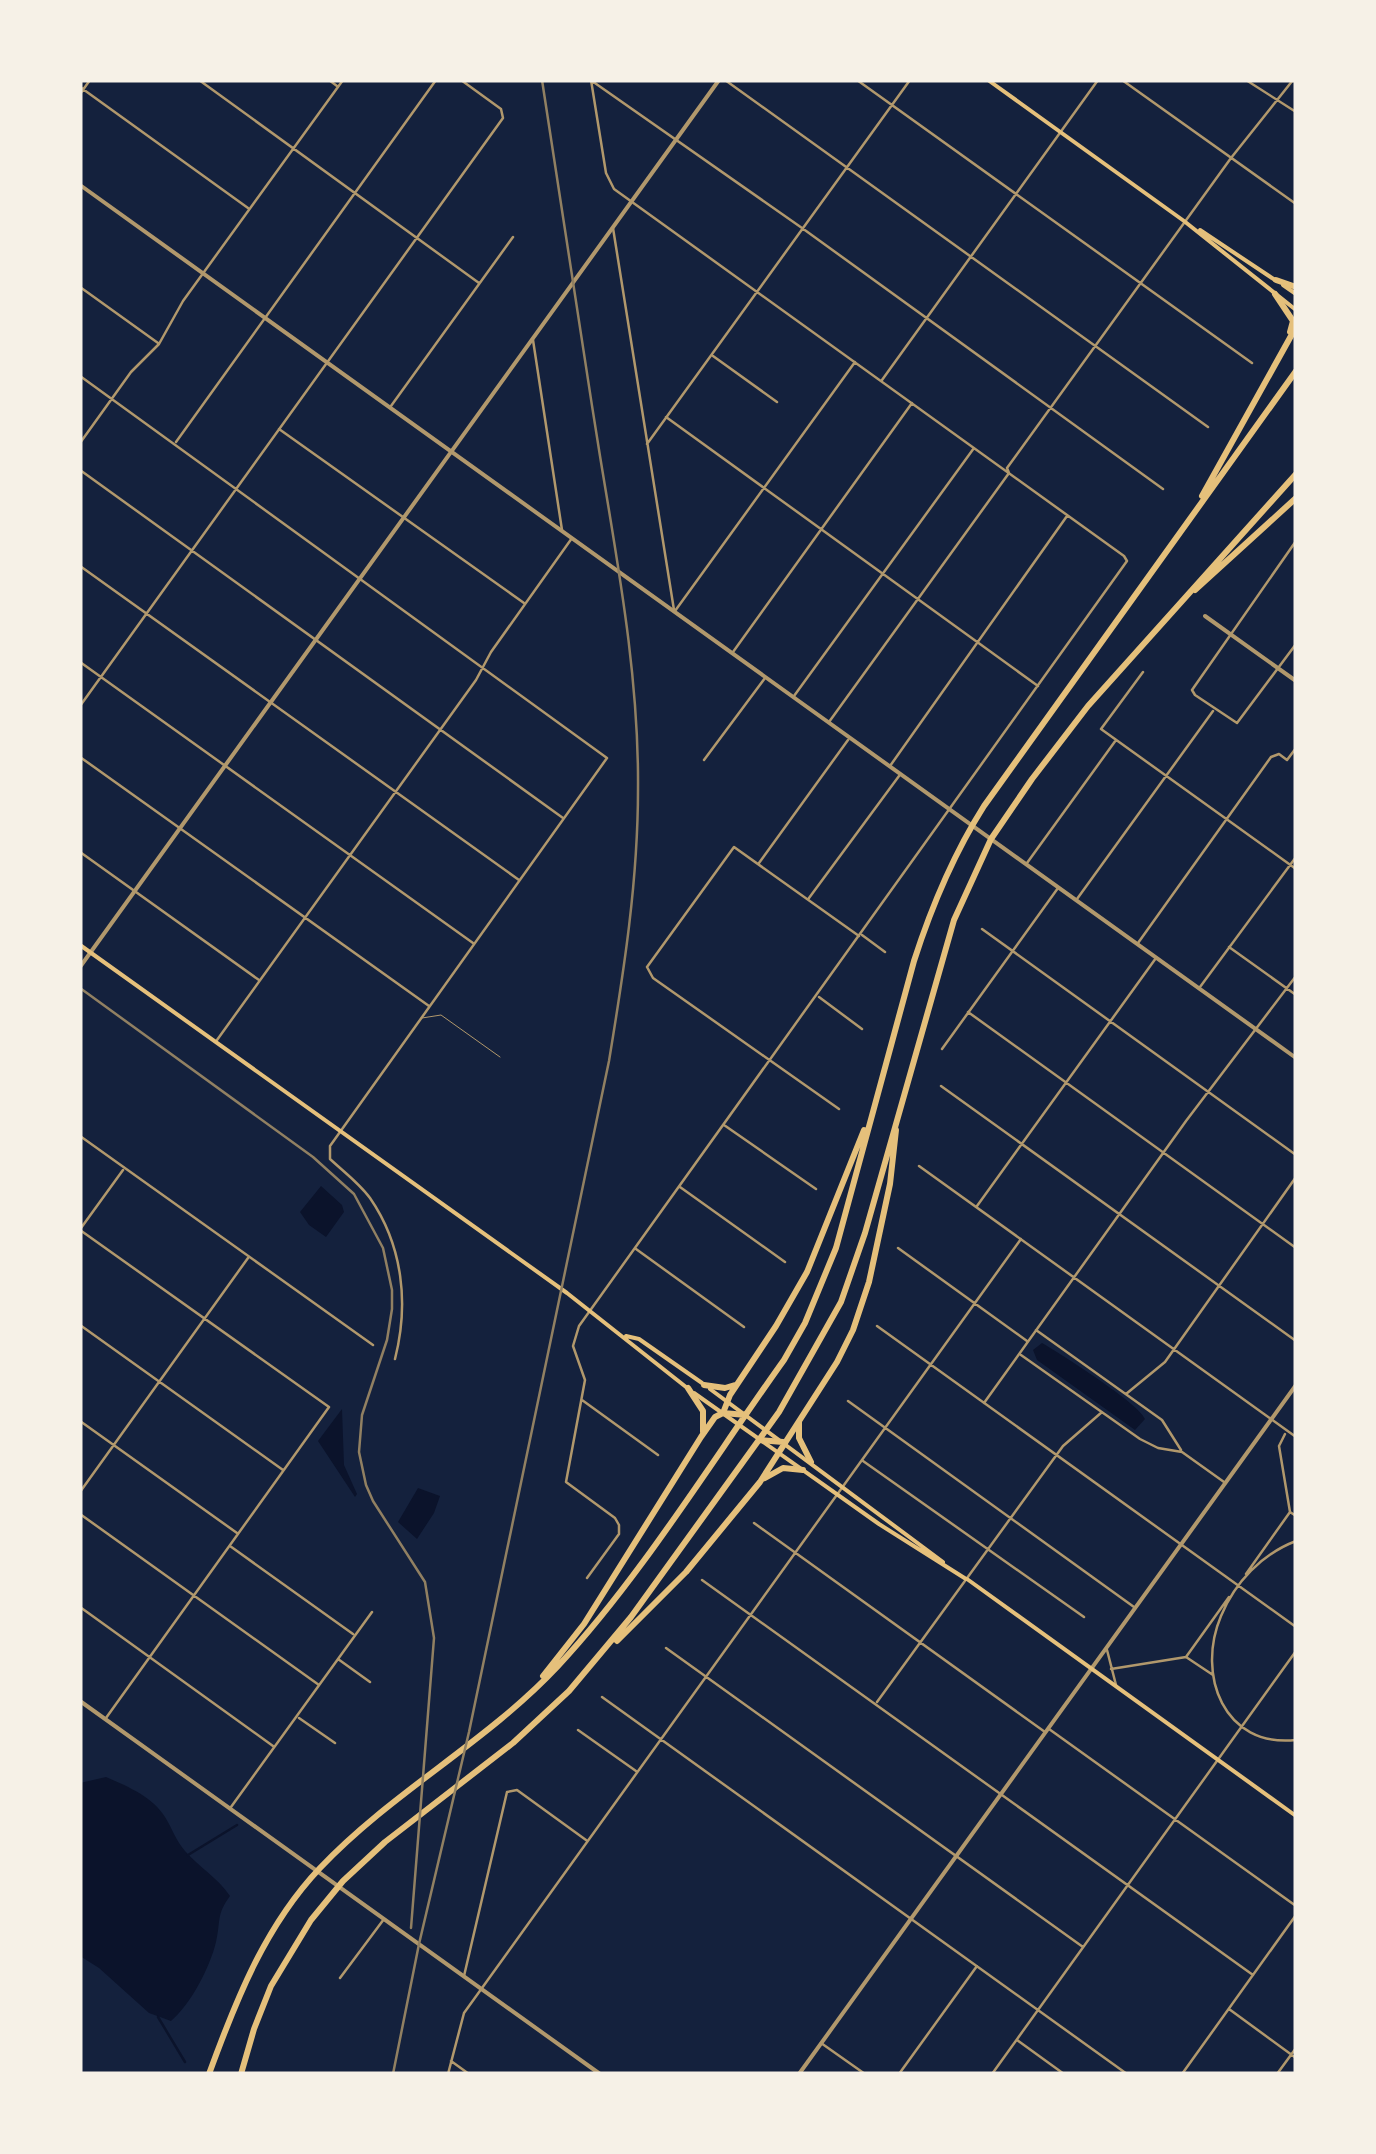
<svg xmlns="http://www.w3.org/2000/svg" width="1376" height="2154" font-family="'Times New Roman',serif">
  <rect width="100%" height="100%" fill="#14213d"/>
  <path fill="#0b132b" d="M321,1186L342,1205L344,1212L326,1237L309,1225L300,1212Z
    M1042,1343C1059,1353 1139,1403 1145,1419L1135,1430L1037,1360L1033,1350Z
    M342,1409L344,1465L357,1494L355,1497L318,1441Z
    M418,1488L440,1496L434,1513L417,1539L398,1522Z
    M106,1777C127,1786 153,1797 165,1817C172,1828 176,1841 185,1851C200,1868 217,1877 230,1896C216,1915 221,1921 216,1942C210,1967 191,2004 171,2021L149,2013L99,1968L80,1956V1783Z"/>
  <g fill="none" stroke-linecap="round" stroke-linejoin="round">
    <path stroke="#0b132b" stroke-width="2.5" d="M188,1855L237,1825
      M158,2017L185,2062"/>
    <path stroke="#b1986c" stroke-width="1" d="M422,1018L441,1015L500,1057"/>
    <path stroke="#b1986c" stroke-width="2.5" d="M199,80L479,283
      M329,80L337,86
      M725,80L1208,427
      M857,80L1252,363
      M1122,80L1296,204
      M1246,80L1296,112
      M592,81L802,228L1163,489
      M80,87L248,208
      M80,94L90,80
      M613,228L674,610
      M80,287L158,343
      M533,340L562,530
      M713,356L777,402
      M80,376L607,758L330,1146V1159C344,1172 359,1183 370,1198C403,1246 409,1304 395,1359
      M882,380L1098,80
      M391,406L513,237
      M666,417L1038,686
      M279,429L524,603
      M176,442L436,80
      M80,443L131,372L159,344L183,301L343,80
      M647,444L910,80
      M80,470L563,818
      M1296,541L1192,690L1195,695L1237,723L1296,644
      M80,566L519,880
      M675,611L855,362
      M733,652L912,403
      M80,662L473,943
      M1143,672L1101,729L1296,869
      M794,696L974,448
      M80,706L503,118L501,109L461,80
      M829,722L1009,473L1007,468L1231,158L1293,80
      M80,757L429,1006
      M704,760L765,678
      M890,766L1067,516
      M80,852L259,980
      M759,863L848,740
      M1027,863L1116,740
      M809,898L899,776
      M1077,899L1213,711
      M982,929L1296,1155
      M862,935L885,952
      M1138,943L1271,757L1279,754L1287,760L1296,748
      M1229,947L1296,995
      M1200,987L1296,857
      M819,997L862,1029
      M968,1012L1296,1248
      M217,1040L476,680L491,652L572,538
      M942,1049L1058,888
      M941,1086L1296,1341
      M839,1109L653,978L647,967L734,847L859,936
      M724,1125L816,1189
      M80,1136L373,1345
      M919,1166L1296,1437
      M680,1187L785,1262
      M977,1206L1156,958
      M81,1228L123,1170
      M80,1230L329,1407L106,1718
      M898,1248L1027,1341
      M636,1249L744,1327
      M80,1325L283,1470
      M877,1326L1296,1627
      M1036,1330L1162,1420L1181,1450
      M1021,1355L1140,1439L1158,1448L1182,1452L1224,1482
      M1126,1394L1165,1362L1296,1177
      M582,1400L658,1455
      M848,1401L1134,1607
      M984,1403L1186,1121L1296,976
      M80,1421L237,1533
      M1285,1434L1279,1446L1290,1512L1296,1516
      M863,1461L1084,1617
      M80,1492L248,1258
      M80,1514L319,1685
      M754,1523L1045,1732
      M1296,1541C1262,1554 1235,1582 1221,1616C1196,1675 1224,1748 1296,1740
      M230,1546L353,1634
      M1246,1574L1290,1512
      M587,1578L619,1534V1525L615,1518L566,1482L585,1380L573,1346L579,1326L1127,561L1124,556L614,189L606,173L591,80
      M702,1580L1253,1975
      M80,1607L273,1746
      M666,1648L1083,1947
      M1107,1650L1116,1685
      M1186,1657L1229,1597
      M338,1659L370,1682
      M1111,1669L1186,1657L1213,1675
      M602,1697L1127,2074
      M877,1702L1063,1446L1102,1412
      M299,1718L335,1743
      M1049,1729L1296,1906
      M578,1730L636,1771
      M231,1807L372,1612
      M464,1976L507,1792L517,1790L586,1840
      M340,1978L384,1919
      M1229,2009L1296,2058
      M1017,2040L1064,2074
      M821,2043L865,2074
      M451,2061L469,2074
      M448,2074L464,2013L1021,1239
      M899,2074L977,1966
      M992,2074L1296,1651
      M1182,2074L1296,1915
      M1277,2074L1296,2048"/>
    <path stroke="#b1986c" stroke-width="4" d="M80,185L1296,1058
      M1205,616L1296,681
      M80,967L719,80
      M80,1701L600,2074
      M799,2074L1296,1385"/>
    <path stroke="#e5c07b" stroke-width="4" d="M988,80L1184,221L1296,310
      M1200,230L1275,280
      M1283,285L1296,294
      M80,945L567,1293L686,1387
      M626,1336L639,1339L702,1383
      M710,1389L943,1562
      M694,1393L879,1524L966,1579
      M967,1579L1296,1816"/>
    <path stroke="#e5c07b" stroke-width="6" d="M1276,280L1296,287
      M1275,294L1293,321L1290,332
      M1202,496L1296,327
      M1195,590L1296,498
      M704,1385L725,1388L735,1385
      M688,1388L703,1411V1432
      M723,1413L746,1415
      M799,1422V1438L811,1462
      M759,1440L783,1442
      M765,1478L783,1468L803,1470
      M617,1641L686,1572L760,1482L837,1362L853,1330L869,1282L890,1184L896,1130
      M543,1676L584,1624L701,1437L715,1417L723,1413L730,1395L776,1326L807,1272L864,1130
      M209,2074C236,2000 265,1926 320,1868C392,1792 487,1742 558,1666C641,1577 713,1459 784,1360L805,1323L836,1248L914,961C932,905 953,855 984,806L1296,371
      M241,2074L254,2029L271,1986L311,1920L343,1881L385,1842L513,1743L569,1691L631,1617L779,1412L841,1302L865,1233L954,920L991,839L1032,779L1088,706L1296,474"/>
    <path stroke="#918062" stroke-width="2.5" d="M80,988L313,1157L354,1194L383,1248L392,1290V1309L387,1340L362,1415L359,1452L366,1485L373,1501L425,1582L434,1638L411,1928
      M393,2074L419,1944L469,1732L609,1061C624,970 638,881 638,789C639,677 618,566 600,456C580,331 561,206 542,80"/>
  </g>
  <rect width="1376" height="2154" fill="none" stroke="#f6f1e7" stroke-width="165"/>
</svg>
